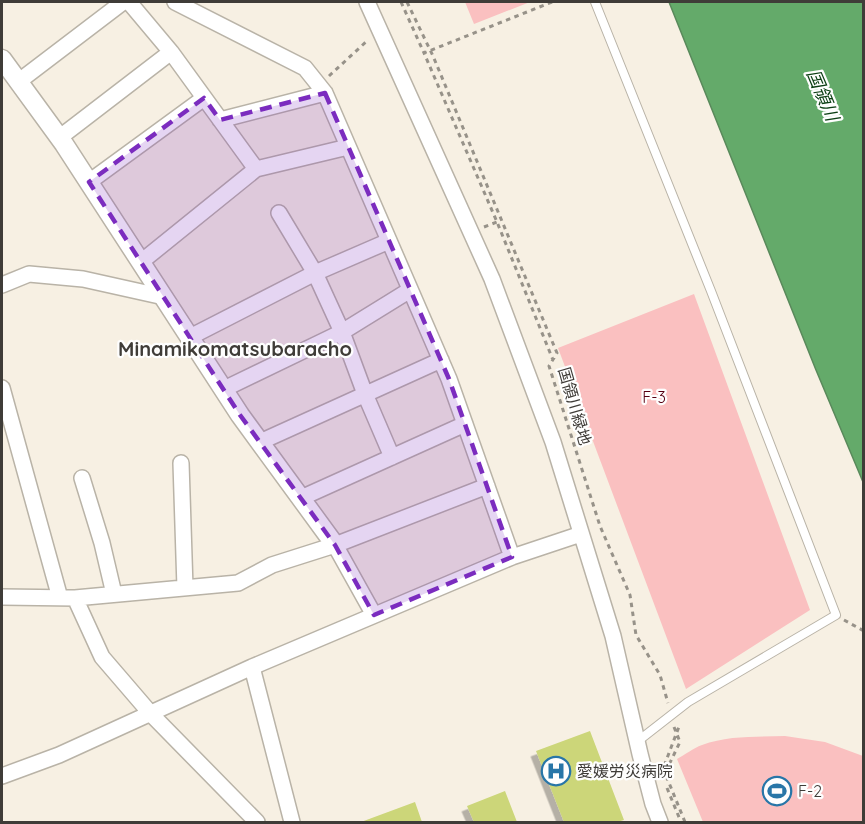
<svg xmlns="http://www.w3.org/2000/svg" width="865" height="824" font-family="Quicksand,'Noto Sans JP',sans-serif">
  <defs>
    <filter id="shadow"><feDropShadow dx="-5.5" dy="5.5" stdDeviation="0" flood-color="#0004"/></filter>
  </defs>
  <rect width="100%" height="100%" fill="#f7f0e3"/>
  <path fill="#fac0c0" d="M465,2H530L474,24Z
    M694,294L810,610L686,689L558,348Z
    M785,736L825,742L863,756V822H703L677,759C685,755 693,748 702,745C728,735 758,737 785,736Z"/>
  <path fill="#64aa6a" stroke="#59895b" stroke-width="1.5" d="M669,2H863V482L816,370Z"/>
  <path fill="#ccd679" filter="url(#shadow)" d="M590,731L624,820L617,822H564L536,751Z
    M505,791L517,822H474L467,806Z
    M415,802L422,822H361Z"/>
  <g fill="none" stroke-linecap="round" stroke-linejoin="round">
    <g stroke="#b9b3a7" stroke-width="10">
      <path id="service" d="M595,2L711,291L836,615L688,702L638,741"/>
    </g>
    <g stroke="#b9b3a7" stroke-width="18">
      <path id="minor" d="M129,2L171,52L256,169
        M175,2L305,68L325,93L449,379L512,557L581,534
        M367,2L492,279L553,442L613,636L640,754L653,804L660,822
        M18,82L123,2
        M220,120L325,93
        M59,138L171,52
        M89,182L204,98
        M279,213L315,273L342,332L365,394L392,457
        M141,262L256,169L348,147
        M2,285L29,274L83,279L164,297
        M190,337L315,273L389,241
        M2,388L60,598
        M224,389L342,332L410,290
        M260,442L441,360
        M181,463L185,588
        M82,478L102,543L114,594
        M301,498L465,424
        M335,545L374,615
        M2,597L75,598L102,657L151,714L257,822
        M75,598L238,583L272,565L335,545L487,486
        M252,667L292,822
        M2,776L59,755L252,667L512,557"/>
    </g>
    <g stroke="#b9b3a7" stroke-width="21">
      <path id="tertiary" d="M2,59L64,144L240,415L335,545"/>
    </g>
    <path stroke="#979289" stroke-width="3" stroke-dasharray="4.5 4.5" stroke-linecap="butt" d="M401,2L424,53
      M407,2L433,56L557,353L549,366L600,526L630,595L636,635L660,675L668,703
      M552,2L424,53L497,222L553,360
      M329,76L368,40
      M484,227L497,222
      M844,620L864,631
      M674,727L680,742L665,773L685,822
      M661,774L680,724
      M667,788L681,822"/>
    <use href="#service" stroke="#fff" stroke-width="8"/>
    <use href="#minor" stroke="#fff" stroke-width="15"/>
    <use href="#tertiary" stroke="#fff" stroke-width="18"/>
  </g>
  <path fill="#7b2cbf" fill-opacity="0.2" stroke="#7b2cbf" stroke-width="4.5" stroke-dasharray="12 8" stroke-linejoin="round" d="M325,93L449,379L512,557L374,615L335,545L240,415L89,182L204,98L220,120Z"/>
  <defs>
    <g id="hospital-ring" transform="scale(1.5)"><circle r="9.5" fill="#fefefe" stroke="#2876a8" stroke-width="1.5"/><path d="M-5-5h3v3.5h4V-5h3V5h-3V1.5h-4V5h-3Z" fill="#2876a8"/></g>
    <g id="stadium-ring" transform="scale(1.5)"><circle r="9.5" fill="#fefefe" stroke="#2876a8" stroke-width="1.5"/><path d="M0-5a6.5 5 0 1 0 0 10a6.5 5 0 1 0 0-10ZM-3.5-1.8h7v3.6h-7Z" fill="#2876a8"/></g>
  </defs>
  <g fill-rule="evenodd">
    <use href="#hospital-ring" x="556" y="771"/>
    <use href="#stadium-ring" x="777" y="791"/>
  </g>
  <g text-anchor="middle" dominant-baseline="central" stroke-width="4.5" stroke-linejoin="round" paint-order="stroke">
    <g font-size="16" fill="#560012" stroke="#fefefe">
      <text x="654" y="397">F-3</text>
    </g>
    <g font-size="16" fill="#3f3c38" stroke="#fefefe">
      <text transform="translate(575 406) rotate(74)">国領川緑地</text>
    </g>
    <g font-size="16" fill="#3f3c38" stroke="#fefefe" text-anchor="start">
      <text x="577" y="771">愛媛労災病院</text>
      <text x="798" y="791">F-2</text>
    </g>
    <g font-size="18" font-style="italic" fill="#0d4015" stroke="#fefefe">
      <text transform="translate(823 95) rotate(67)">国領川</text>
    </g>
    <g font-size="20" font-weight="bold" fill="#3f3c38" stroke="#fefefe">
      <text x="235" y="348">Minamikomatsubaracho</text>
    </g>
  </g>
  <rect width="865" height="824" fill="none" stroke="#3f3c38" stroke-width="6"/>
</svg>
